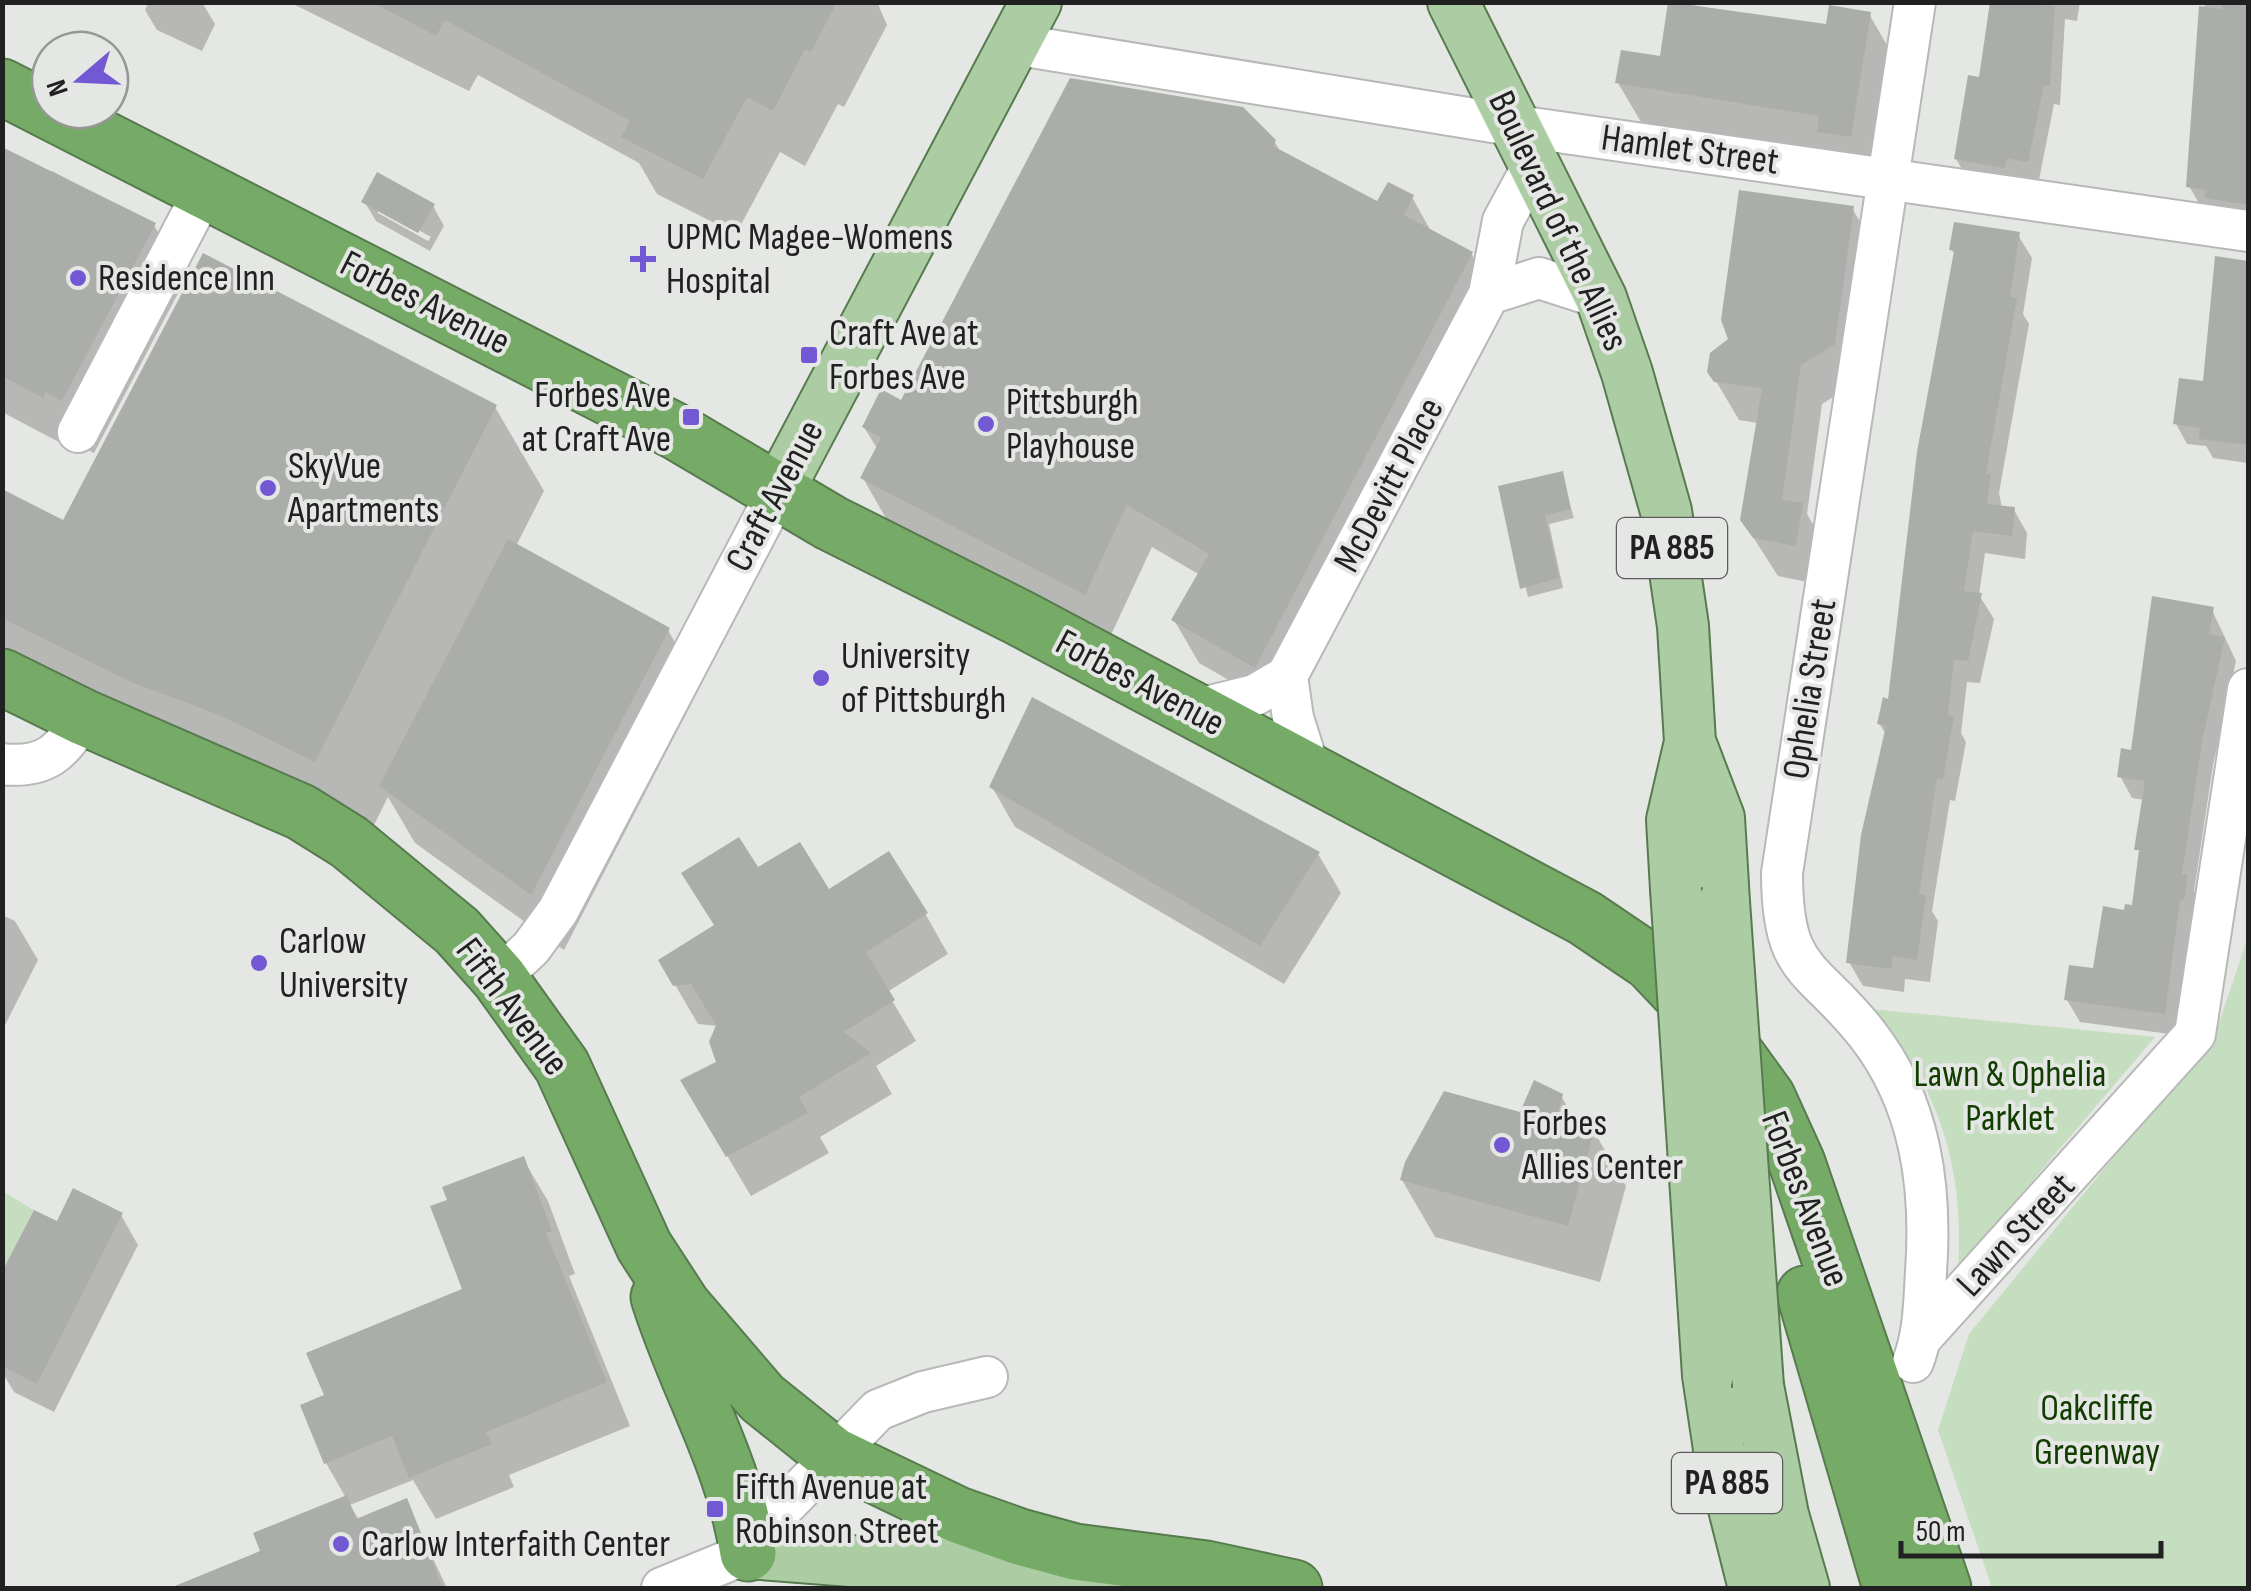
<svg xmlns="http://www.w3.org/2000/svg" width="2251" height="1591" font-family="'Sofia Sans Condensed',sans-serif">
  <rect width="100%" height="100%" fill="#e5e7e4"/>
  <path fill="#c6dec0" d="M2248,937V1588H1992L1938,1430L1969,1334L2216,1032Z
    M1872,1009L2155,1037L1958,1268C1965,1168 1938,1084 1872,1009Z
    M4,1192L34,1210L3,1272Z"/>
  <path fill="#0003" fill-rule="evenodd" d="M149,2L203,4L215,24L202,51L157,30L145,10Z
    M289,2H877L887,25L844,107L838,104L805,166L780,152L736,234L657,194L639,163L478,75L469,91Z
    M1671,2L1828,26L1869,14L1892,54L1873,176L1832,153L1641,122L1618,83L1662,59Z
    M1993,2H2080L2077,21L2065,19L2060,105L2054,104L2039,180L2017,176L2015,187L1968,179L1956,159L1982,80Z
    M2205,2H2248V240L2212,226L2189,186Z
    M1274,141L1282,154L1378,205L1412,197L1432,233L1471,253L1496,297L1281,710L1199,663L1174,620L1200,575L1152,547L1110,637L888,522L863,478L878,450L864,427Z
    M2,152L50,175L52,171L154,225L185,280L94,453L77,445L74,450L2,412Z
    M364,201L433,206L444,226L430,251L376,221ZM378,208L431,237L428,241L378,213Z
    M1852,208L1875,247L1856,383L1822,404L1807,514L1824,544L1817,584L1778,576L1742,520L1758,423L1739,420L1710,371L1731,340Z
    M2018,235L2032,258L2023,314L2029,324L1999,493L2002,508L2014,510L2027,533L2025,559L1985,553L1979,595L1994,619L1980,683L1967,682L1961,733L1966,742L1955,801L1950,800L1932,911L1938,921L1930,982L1905,979L1904,992L1863,986L1849,962L1887,736L1879,723L1890,702L1956,256L1952,250Z
    M2218,259L2248,263V463L2213,458L2206,446L2187,444L2176,424L2206,383Z
    M495,407L544,491L516,546L668,630L700,687L564,950L415,843L388,797L364,845L2,676V492L64,523Z
    M1561,474L1574,518L1549,524L1563,588L1528,597L1501,488Z
    M2212,610L2236,661L2213,765L2194,891L2199,899L2196,922L2192,921L2177,1035L2080,1022L2067,1000L2095,971L2126,913L2135,908L2145,800L2132,798L2120,776Z
    M992,787L1318,854L1341,893L1284,984L1015,827Z
    M757,871L926,915L948,954L887,992L916,1041L876,1066L892,1094L820,1137L829,1153L751,1196L706,1120L719,1064L718,1026L698,1024L661,961L716,927Z
    M2,915L15,921L38,960L2,1031Z
    M1561,1096L1578,1125L1593,1130L1626,1186L1600,1282L1435,1237L1402,1180Z
    M523,1159L548,1201L575,1274L569,1276L630,1426L509,1475L514,1487L436,1519L413,1480L350,1505L359,1520L406,1502L447,1588H220L213,1572L263,1552L346,1498L326,1463L327,1396L466,1291Z
    M121,1215L138,1245L54,1412L14,1392L2,1372V1350L58,1224Z"/>
  <path fill="#abadaa" d="M372,2H837L811,52L805,49L773,111L747,97L703,179L621,137L630,121L445,20L436,36Z
    M1668,2L1826,24L1829,5L1871,12L1851,137L1817,132L1819,116L1615,83L1621,50L1660,56Z
    M1990,2L2055,6L2050,86L2044,85L2028,162L2007,158L2005,168L1954,159L1968,75L1979,77Z
    M2224,2H2248V205L2205,198L2206,190L2186,187L2199,6L2222,9Z
    M1070,78L1243,107L1276,140L1273,146L1377,201L1388,182L1414,195L1404,215L1473,252L1255,668L1171,620L1209,554L1127,505L1085,595L860,478L881,438L862,427L881,389L901,400Z
    M2,147L156,223L62,401L46,392L43,398L2,376Z
    M377,172L435,204L418,233L361,202Z
    M1739,190L1854,206L1835,344L1801,365L1782,500L1803,503L1796,546L1753,538L1740,520L1762,388L1714,382L1707,372L1710,353L1728,339L1721,320Z
    M1954,222L2020,232L2010,296L2017,298L1986,474H1991L1987,504L2015,507L2012,536L1973,531L1964,591L1982,593L1968,661L1954,659L1948,715L1954,716L1943,779L1937,778L1919,894L1926,895L1917,960L1893,956L1891,969L1846,963L1861,835L1886,726L1877,724L1883,697L1888,699L1917,452L1954,251L1949,250Z
    M203,253L497,405L315,762L217,714L131,682L2,618V489L63,520Z
    M2215,256L2248,261V445L2199,439L2200,428L2173,424L2179,378L2203,381Z
    M1563,471L1571,509L1545,515L1559,578L1520,589L1498,486Z
    M508,539L670,628L531,895L379,786Z
    M2152,596L2214,607L2209,634L2225,637L2202,742L2182,874L2188,875L2184,901L2180,900L2165,1014L2064,1000L2069,965L2093,968L2103,906L2124,910L2125,904L2132,905L2139,850H2134L2145,781L2117,777L2121,748L2131,750Z
    M1032,697L1320,852L1260,946L989,787Z
    M739,837L758,867L800,842L829,889L889,851L928,913L866,952L895,1000L844,1032L871,1053L799,1097L808,1113L726,1157L680,1080L716,1062L709,1042L716,1025L691,984L673,986L658,960L714,925L681,873Z
    M1534,1080L1563,1094L1557,1117L1595,1127L1568,1226L1400,1180L1405,1162L1444,1091L1520,1112Z
    M524,1156L552,1231L546,1233L607,1382L486,1432L492,1444L409,1478L392,1436L324,1464L300,1405L324,1395L306,1353L462,1289L430,1206L447,1200L442,1187Z
    M73,1188L123,1213L37,1384L2,1366V1272L34,1210L57,1221Z
    M347,1495L356,1519L407,1498L443,1588H170L260,1551L253,1533Z"/>
  <g fill="none" stroke-linecap="round" stroke-linejoin="round">
    <g stroke="#b7b9b7" stroke-width="44">
      <path id="minor" d="M1013,44L1517,126L2248,231
        M1489,294L1539,278L1601,298
        M78,432L204,191
        M1287,676L1293,718L1310,772
        M1190,711L1255,695L1287,676L1489,294L1503,221L1535,162
        M2,764C46,769 62,752 83,717
        M499,978L531,948L558,911L777,493
        M1922,1337L2195,1034L2248,689
        M1913,1362C1924,1333 1924,1304 1926,1272C1932,1187 1921,1103 1867,1034C1812,964 1782,975 1782,873L1915,2
        M662,1588L748,1553L766,1525L878,1410L923,1392L987,1377"/>
    </g>
    <g stroke="#577b4e" stroke-width="54">
      <path id="major" d="M1453,2L1601,298L1627,373L1666,511L1683,626L1690,742L1719,818L1724,902
        M777,493L1036,2
        M1676,889L1672,820L1690,742
        M1708,1375L1719,1449L1754,1588
        M1758,1386L1783,1515L1804,1588
        M926,1529L998,1559L1139,1588
        M748,1553L992,1572"/>
    </g>
    <g stroke="#577b4e" stroke-width="59">
      <path id="highway" d="M2,87L679,433L831,523L1020,618L1585,918L1650,962L1730,1046L1767,1097L1797,1163L1943,1588
        M2,677L83,717L301,812L349,842L457,931L499,978L562,1066L644,1246L683,1306L762,1398L833,1455L958,1515L1020,1537L1075,1552L1206,1569L1294,1588
        M1805,1294L1891,1588
        M659,1297C686,1384 735,1463 748,1553"/>
    </g>
    <use href="#minor" stroke="#fff" stroke-width="40"/>
    <use href="#major" stroke="#accda3" stroke-width="50"/>
    <use href="#highway" stroke="#75ab66" stroke-width="55"/>
    <g stroke="#577b4e" stroke-width="54" stroke-linecap="butt">
      <path id="major-bridge" d="M1676,889L1708,1375
        M1724,902L1758,1386"/>
    </g>
    <use href="#major-bridge" stroke="#accda3" stroke-width="50"/>
  </g>
  <g fill="#7258d2" stroke="#e5e7e4" stroke-width="4">
    <path d="M638 244h10v10h10v10h-10v10h-10v-10h-10v-10h10z"/>
    <circle cx="78" cy="278" r="10"/>
    <rect x="799" y="345" width="20" height="20" rx="5"/>
    <rect x="681" y="407" width="20" height="20" rx="5"/>
    <circle cx="986" cy="424" r="10"/>
    <circle cx="268" cy="488" r="10"/>
    <circle cx="821" cy="678" r="10"/>
    <circle cx="259" cy="963" r="10"/>
    <circle cx="1502" cy="1145" r="10"/>
    <rect x="705" y="1499" width="20" height="20" rx="5"/>
    <circle cx="341" cy="1544" r="10"/>
  </g>
  <g text-anchor="middle" dominant-baseline="central" stroke-width="8" stroke-linejoin="round" paint-order="stroke">
    <g fill="#e5e7e4" stroke="#5b5c5b" stroke-width="2.5">
      <rect x="1617" y="518" width="110" height="60" rx="8"/>
      <rect x="1672" y="1453" width="110" height="60" rx="8"/>
    </g>
    <g font-size="35" font-weight="bold" fill="#202120">
      <text x="1672" y="548">PA 885</text>
      <text x="1727" y="1483">PA 885</text>
    </g>
    <g font-size="38" fill="#202120" stroke="#e5e7e4">
      <text transform="translate(1690 150) rotate(8)">Hamlet Street</text>
      <text transform="translate(1558 221) rotate(65)">Boulevard of the Allies</text>
      <text transform="translate(425 303) rotate(27)">Forbes Avenue</text>
      <text transform="translate(1389 485) rotate(-62)">McDevitt Place</text>
      <text transform="translate(775 496) rotate(-62)">Craft Avenue</text>
      <text transform="translate(1140 683) rotate(28)">Forbes Avenue</text>
      <text transform="translate(1810 689) rotate(-81)">Ophelia Street</text>
      <text transform="translate(512 1007) rotate(53)">Fifth Avenue</text>
      <text transform="translate(1805 1199) rotate(69)">Forbes Avenue</text>
      <text transform="translate(2016 1235) rotate(-47)">Lawn Street</text>
    </g>
    <g font-size="38" fill="#202120" stroke="#e5e7e4" text-anchor="start">
      <text x="666" y="237">UPMC Magee-Womens<tspan x="666" dy="44">Hospital</tspan></text>
      <text x="98" y="278">Residence Inn</text>
      <text x="829" y="333">Craft Ave at<tspan x="829" dy="44">Forbes Ave</tspan></text>
      <text x="671" y="395" text-anchor="end">Forbes Ave<tspan x="671" dy="44">at Craft Ave</tspan></text>
      <text x="1006" y="402">Pittsburgh<tspan x="1006" dy="44">Playhouse</tspan></text>
      <text x="288" y="466">SkyVue<tspan x="288" dy="44">Apartments</tspan></text>
      <text x="841" y="656">University<tspan x="841" dy="44">of Pittsburgh</tspan></text>
      <text x="279" y="941">Carlow<tspan x="279" dy="44">University</tspan></text>
      <text x="1522" y="1123">Forbes<tspan x="1522" dy="44">Allies Center</tspan></text>
      <text x="735" y="1487">Fifth Avenue at<tspan x="735" dy="44">Robinson Street</tspan></text>
      <text x="361" y="1544">Carlow Interfaith Center</text>
    </g>
    <g font-size="38" fill="#113d00" stroke="#e5e7e4">
      <text x="2010" y="1074">Lawn &amp; Ophelia<tspan x="2010" dy="44">Parklet</tspan></text>
      <text x="2097" y="1408">Oakcliffe<tspan x="2097" dy="44">Greenway</tspan></text>
    </g>
  </g>
  <rect width="2251" height="1591" fill="none" stroke="#202120" stroke-width="10"/>
  <g transform="translate(80 80) rotate(251)"><circle r="48" fill="#e5e7e4" stroke="#969896" stroke-width="2.5"/>
  <path d="M0-8L18 38L0 25L-18 38Z" fill="#7258d2"/>
  <text y="-15" font-size="28" font-weight="bold" text-anchor="middle" fill="#202120">N</text>
  </g>
  <path d="M1901 1541v15h260v-15" fill="none" stroke="#202120" stroke-width="5"/>
  <text x="1916" y="1541" font-size="30" fill="#202120" stroke="#e5e7e4" stroke-width="8" paint-order="stroke">50 m</text>
</svg>
